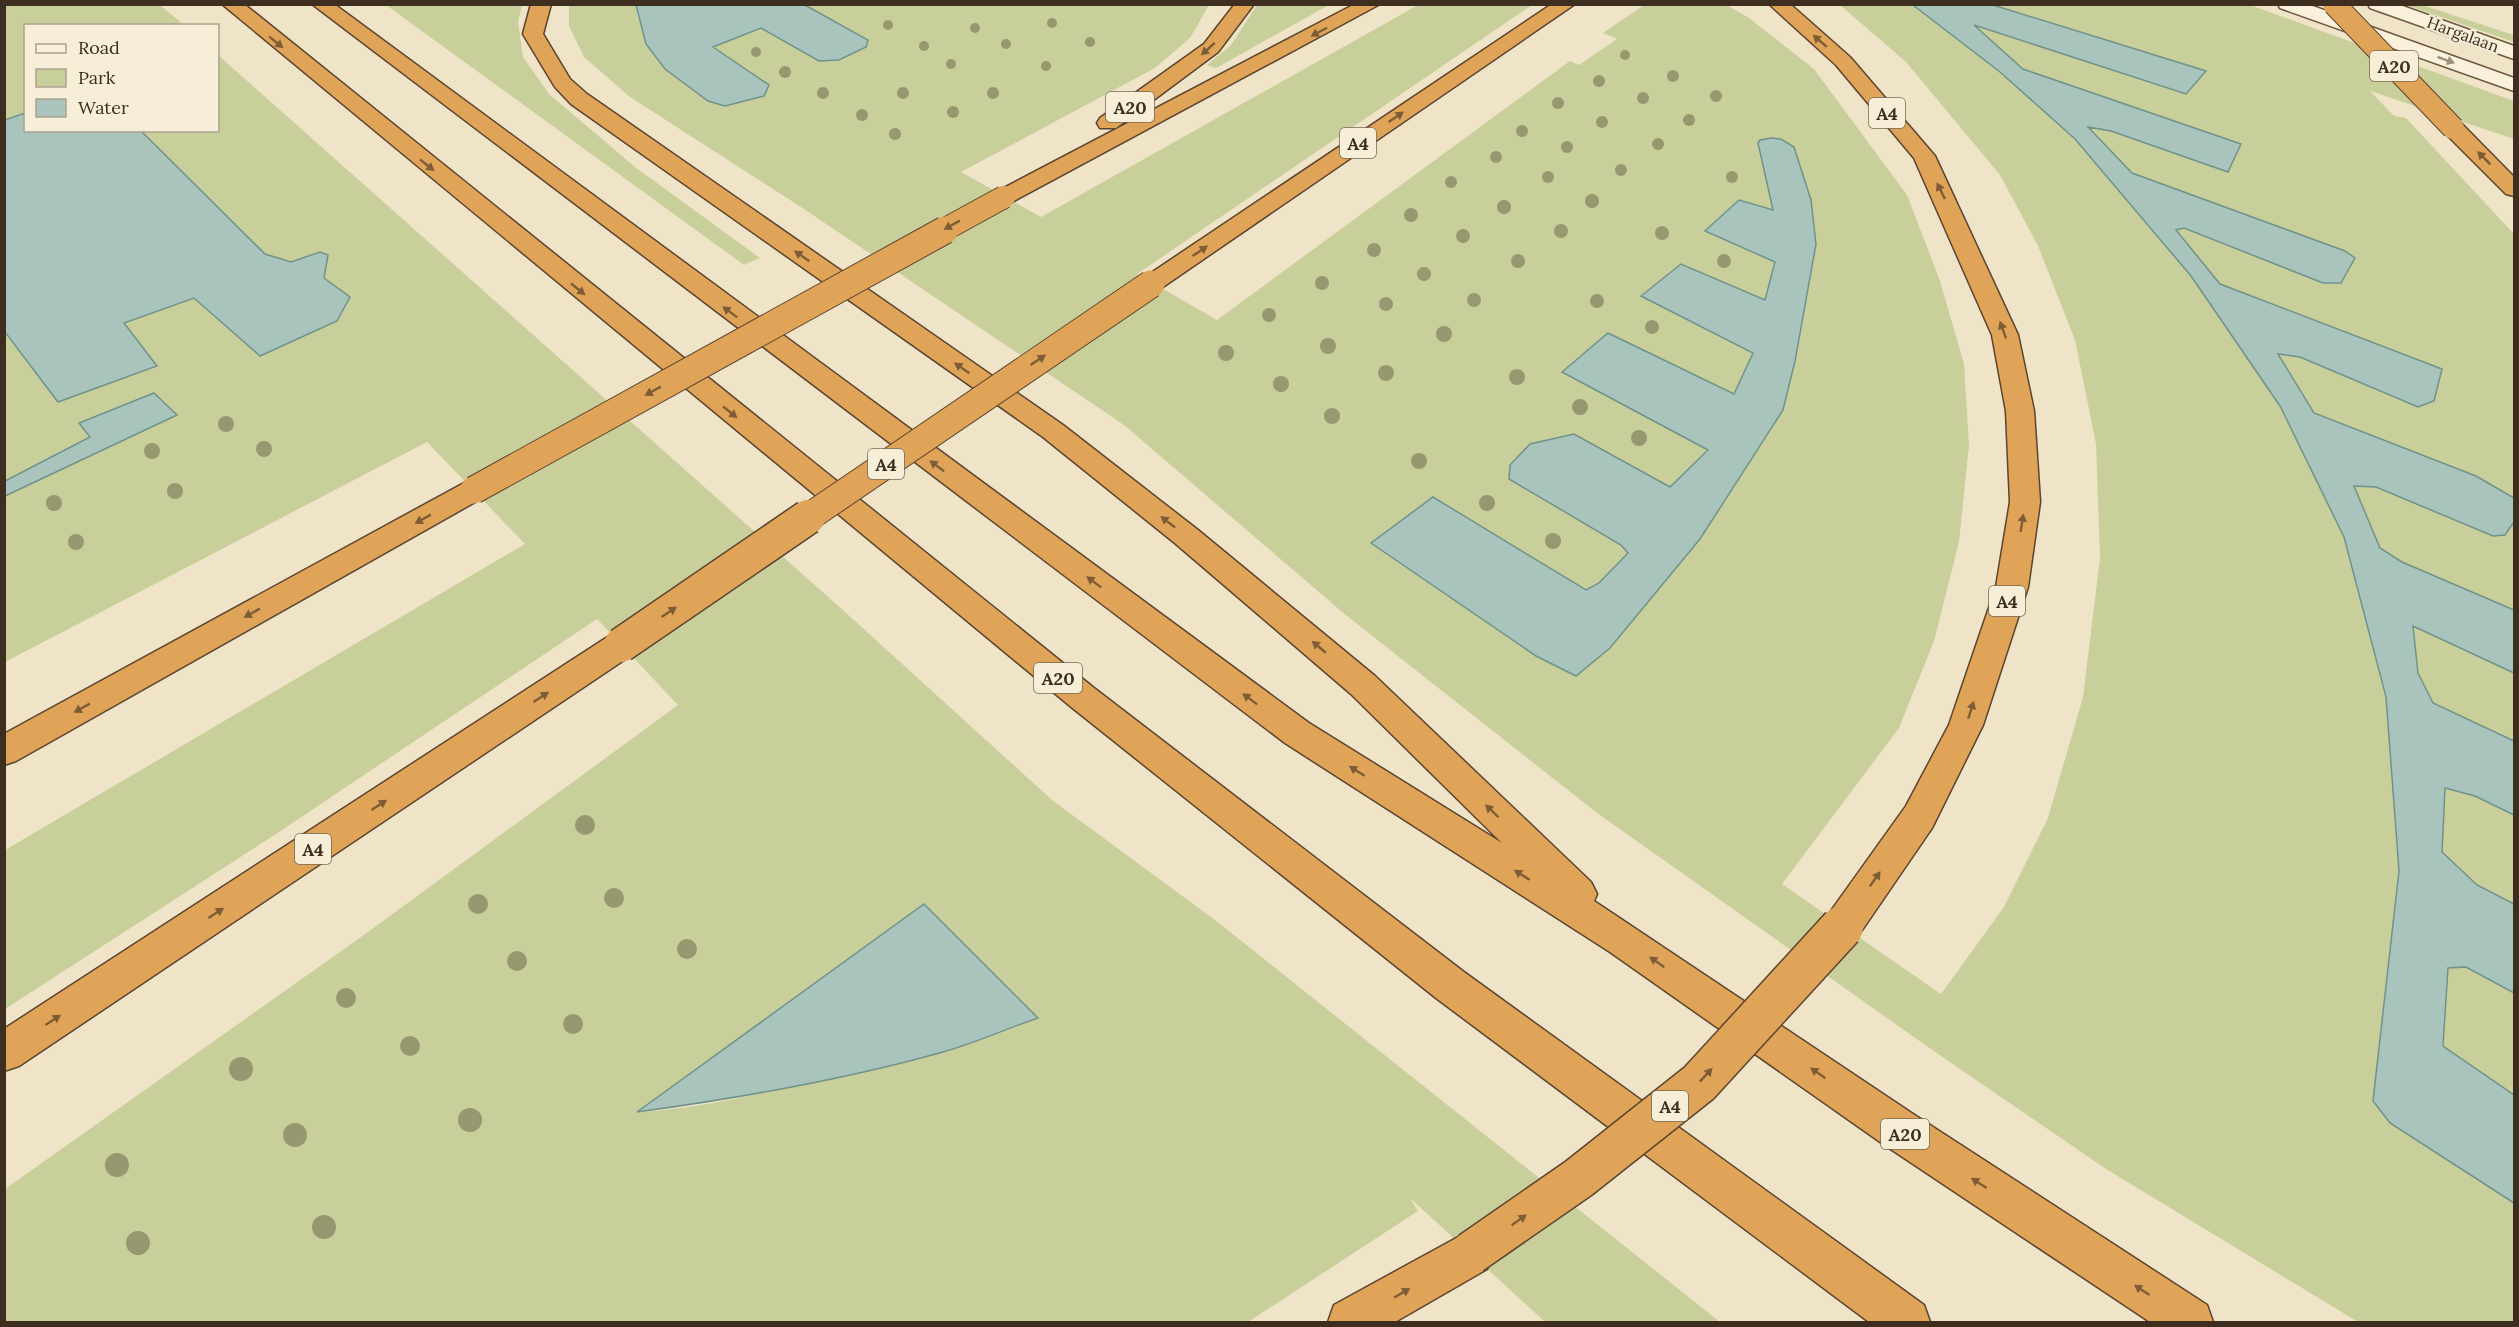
<svg xmlns="http://www.w3.org/2000/svg" width="2519" height="1327" font-family="Lora,serif">
  <rect width="100%" height="100%" fill="#f0e4c8"/>
  <path fill="#c9cf9b" fill-rule="evenodd" d="M5,5H160L184,25L26,26L25,113L5,120Z
    M386,5H522L518,22L523,57L549,94L635,167L760,258L744,265Z
    M569,5H636L638,18L769,85L712,47L761,28L819,61L866,47L868,40L805,5H1209L1190,38L1155,68L961,172L1041,217L1418,5H1532L1137,274L1217,320L1570,61L1579,65L1617,39L1603,33L1644,5H1727L1749,18L1814,69L1907,195L1940,281L1964,364L1969,445L1959,542L1934,641L1899,728L1782,884L1941,994L2004,907L2048,818L2083,697L2100,558L2096,444L2075,340L2038,246L2000,175L1906,62L1840,5H1913L1921,9L2000,72L2075,139L2191,276L2280,406L2344,537L2386,697L2399,871L2373,1101L2390,1123L2514,1203V1322H2358L2106,1169L1928,1047L1597,813L1347,616L1124,425L801,207L630,97L584,57L569,26ZM1758,143L1816,244L1795,361L1783,410L1743,471L1576,675L1536,656L1371,543L1433,497L1586,590L1599,583L1629,553L1621,545L1574,435L1670,487L1708,450L1563,372L1608,333L1734,394L1753,353L1641,295L1681,264L1765,301L1775,262L1706,232L1774,211Z
    M1257,5H1329L1216,68L1207,65L1231,45Z
    M1993,5H2250L2514,101V139L2370,91L2394,116L2406,118L2514,234V498L2476,476L2314,413L2278,354L2442,370L2220,284L2176,229L2184,228L2341,283L2355,258L2345,251L2131,173L2087,126L2111,131L2241,144L2023,69L1973,24L2186,94L2205,71Z
    M2406,5H2422L2514,35V42Z
    M218,55L844,611L1052,800L1215,920L1720,1322H1545L1410,1198L1418,1211L1248,1322H5V1189L368,932L678,705L597,619L276,834L5,1009V850L525,544L427,442L5,662V496L177,415L79,424L91,437L5,481L4,332L58,402L157,366L124,323L194,298L260,356L323,278L324,265L320,252L291,262L265,254L141,131L218,130ZM1038,1018C967,1049 889,1065 814,1082C757,1094 697,1109 639,1112Z
    M2354,486L2376,487L2505,535L2514,522V610L2402,562L2380,547Z
    M2413,625L2514,673V741L2433,703L2418,673Z
    M2445,788L2475,796L2514,815V904L2477,885L2442,853Z
    M2466,967L2514,993V1095L2443,1047L2447,968Z"/>
  <path fill="#a9c4bc" stroke="#6f938a" stroke-width="1.5" d="M636,5H805L868,40L866,47L839,60L819,61L761,28L713,47L769,85L764,96L725,106L708,101L665,69L646,44Z
    M1913,5H1993L2206,71L2186,94L1974,25L2023,69L2241,144L2228,172L2111,131L2088,127L2132,173L2345,251L2355,258L2341,283H2323L2184,228L2176,230L2220,284L2442,369L2434,401L2418,407L2300,357L2278,354L2314,413L2476,476L2514,498V522L2505,535L2493,536L2376,487L2354,486L2380,548L2402,562L2514,610V673L2413,626L2418,673L2433,703L2514,741V815L2475,796L2445,788L2442,852L2477,885L2514,904V993L2466,967L2448,968L2443,1046L2514,1095V1203L2390,1123L2373,1101L2399,871L2386,697L2344,537L2280,406L2191,276L2075,139L2000,72Z
    M25,113L26,130L141,131L265,254L291,262L320,252L328,255L324,278L350,297L337,321L260,356L194,298L124,323L157,366L58,402L5,332V120Z
    M1771,138L1781,139L1794,147L1811,200L1816,244L1795,361L1783,410L1700,539L1610,648L1576,676L1536,656L1371,543L1433,497L1586,590L1599,583L1628,553L1621,545L1509,479L1510,465L1530,444L1574,434L1670,487L1708,450L1562,372L1608,333L1734,394L1753,353L1641,296L1681,264L1765,300L1775,262L1705,231L1739,200L1773,210L1758,143L1760,140Z
    M154,393L177,415L5,496V481L90,437L79,423Z
    M924,904L1038,1018C1006,1029 975,1043 943,1052C843,1080 740,1098 637,1112Z"/>
  <g fill="none" stroke-linecap="round" stroke-linejoin="round">
    <g stroke="#6f573f" stroke-width="3">
      <path id="secondary" d="M2278,4H2307L2514,78V91L2280,8Z
        M2368,4H2397L2514,46V59L2370,8Z"/>
    </g>
    <g stroke="#5b4430" stroke-width="3">
      <path id="motorway" d="M222,4H244L1094,688L1464,972L1924,1305L1930,1322H1869L1436,998L1070,706Z
        M312,4H334L1309,723L1502,843L1351,694L1176,544L1043,437L571,104L555,87L523,34L531,4H551L543,34L570,79L587,94L1063,425L1198,530L1375,676L1591,882L1597,894L1594,901L1913,1114L2207,1305L2213,1322H2150L1883,1144L1610,952L1285,743Z
        M1235,4H1254L1218,52L1116,128H1100L1097,123L1100,118L1204,44Z
        M1355,4H1380L1012,202H996L992,197L996,192Z
        M1552,4H1575L1160,289L1151,292L1142,289L1138,284L1142,279Z
        M1769,4H1790L1850,57L1935,156L2018,335L2034,411L2040,502L2028,587L1983,725L1932,828L1856,939L1842,944L1828,939L1823,927L1828,915L1906,806L1949,725L1996,587L2010,502L2006,411L1992,335L1914,158L1836,65Z
        M2453,121L2461,123L2514,177V196L2506,194L2445,133L2442,128L2445,123Z
        M474,480L484,483L489,490L484,497L16,761L4,765V734L464,483Z
        M621,633L633,636L637,645L633,654L19,1066L4,1071V1029L609,636Z
        M1471,1230L1487,1237L1494,1253L1487,1269L1395,1322H1328L1334,1305Z"/>
    </g>
    <use href="#secondary" fill="#faf1dc" fill-rule="evenodd"/>
    <use href="#motorway" fill="#e0a458" fill-rule="evenodd"/>
    <g stroke="#5b4430" stroke-width="24" stroke-linecap="butt">
      <path id="motorway-bridge-far3" d="M2334,4L2453,128
        M942,231L1004,197"/>
    </g>
    <g stroke="#5b4430" stroke-width="29" stroke-linecap="butt">
      <path id="motorway-bridge-far2" d="M474,490L945,230
        M806,519L1151,284"/>
    </g>
    <g stroke="#5b4430" stroke-width="37" stroke-linecap="butt">
      <path id="motorway-bridge-far1" d="M621,645L808,517"/>
    </g>
    <g stroke="#5b4430" stroke-width="45" stroke-linecap="butt">
      <path id="motorway-bridge" d="M1471,1253L1579,1178L1699,1083L1842,927"/>
    </g>
    <use href="#motorway-bridge-far3" stroke="#e0a458" stroke-width="22"/>
    <use href="#motorway-bridge-far2" stroke="#e0a458" stroke-width="27"/>
    <use href="#motorway-bridge-far1" stroke="#e0a458" stroke-width="34"/>
    <use href="#motorway-bridge" stroke="#e0a458" stroke-width="42"/>
  </g>
  <g fill="#96986f">
    <circle cx="1052" cy="23" r="5"/>
    <circle cx="888" cy="25" r="5"/>
    <circle cx="975" cy="28" r="5"/>
    <circle cx="1090" cy="42" r="5"/>
    <circle cx="1006" cy="44" r="5"/>
    <circle cx="924" cy="46" r="5"/>
    <circle cx="756" cy="52" r="5"/>
    <circle cx="1625" cy="55" r="5"/>
    <circle cx="951" cy="64" r="5"/>
    <circle cx="1046" cy="66" r="5"/>
    <circle cx="785" cy="72" r="6"/>
    <circle cx="1673" cy="76" r="6"/>
    <circle cx="1599" cy="81" r="6"/>
    <circle cx="823" cy="93" r="6"/>
    <circle cx="903" cy="93" r="6"/>
    <circle cx="993" cy="93" r="6"/>
    <circle cx="1716" cy="96" r="6"/>
    <circle cx="1643" cy="98" r="6"/>
    <circle cx="1558" cy="103" r="6"/>
    <circle cx="953" cy="112" r="6"/>
    <circle cx="862" cy="115" r="6"/>
    <circle cx="1689" cy="120" r="6"/>
    <circle cx="1602" cy="122" r="6"/>
    <circle cx="1522" cy="131" r="6"/>
    <circle cx="895" cy="134" r="6"/>
    <circle cx="1658" cy="144" r="6"/>
    <circle cx="1567" cy="147" r="6"/>
    <circle cx="1496" cy="157" r="6"/>
    <circle cx="1621" cy="170" r="6"/>
    <circle cx="1548" cy="177" r="6"/>
    <circle cx="1732" cy="177" r="6"/>
    <circle cx="1451" cy="182" r="6"/>
    <circle cx="1592" cy="201" r="7"/>
    <circle cx="1504" cy="207" r="7"/>
    <circle cx="1411" cy="215" r="7"/>
    <circle cx="1561" cy="231" r="7"/>
    <circle cx="1662" cy="233" r="7"/>
    <circle cx="1463" cy="236" r="7"/>
    <circle cx="1374" cy="250" r="7"/>
    <circle cx="1518" cy="261" r="7"/>
    <circle cx="1724" cy="261" r="7"/>
    <circle cx="1424" cy="274" r="7"/>
    <circle cx="1322" cy="283" r="7"/>
    <circle cx="1474" cy="300" r="7"/>
    <circle cx="1597" cy="301" r="7"/>
    <circle cx="1386" cy="304" r="7"/>
    <circle cx="1269" cy="315" r="7"/>
    <circle cx="1652" cy="327" r="7"/>
    <circle cx="1444" cy="334" r="8"/>
    <circle cx="1328" cy="346" r="8"/>
    <circle cx="1226" cy="353" r="8"/>
    <circle cx="1386" cy="373" r="8"/>
    <circle cx="1517" cy="377" r="8"/>
    <circle cx="1281" cy="384" r="8"/>
    <circle cx="1580" cy="407" r="8"/>
    <circle cx="1332" cy="416" r="8"/>
    <circle cx="226" cy="424" r="8"/>
    <circle cx="1639" cy="438" r="8"/>
    <circle cx="264" cy="449" r="8"/>
    <circle cx="152" cy="451" r="8"/>
    <circle cx="1419" cy="461" r="8"/>
    <circle cx="175" cy="491" r="8"/>
    <circle cx="54" cy="503" r="8"/>
    <circle cx="1487" cy="503" r="8"/>
    <circle cx="1553" cy="541" r="8"/>
    <circle cx="76" cy="542" r="8"/>
    <circle cx="585" cy="825" r="10"/>
    <circle cx="614" cy="898" r="10"/>
    <circle cx="478" cy="904" r="10"/>
    <circle cx="687" cy="949" r="10"/>
    <circle cx="517" cy="961" r="10"/>
    <circle cx="346" cy="998" r="10"/>
    <circle cx="573" cy="1024" r="10"/>
    <circle cx="410" cy="1046" r="10"/>
    <circle cx="241" cy="1069" r="12"/>
    <circle cx="470" cy="1120" r="12"/>
    <circle cx="295" cy="1135" r="12"/>
    <circle cx="117" cy="1165" r="12"/>
    <circle cx="324" cy="1227" r="12"/>
    <circle cx="138" cy="1243" r="12"/>
  </g>
  <defs><path id="oneway-solid" d="M-6-.8H1V-3.2L6.5 0L1 3.2V.8H-6Z" transform="scale(1.5)"/></defs>
  <g fill="#7e5d36">
    <use href="#oneway-solid" transform="translate(1319 32) rotate(152)"/>
    <use href="#oneway-solid" transform="translate(1820 41) rotate(-139)"/>
    <use href="#oneway-solid" transform="translate(276 42) rotate(39)"/>
    <use href="#oneway-solid" transform="translate(1208 49) rotate(138)"/>
    <use href="#oneway-solid" transform="translate(1396 117) rotate(-34)"/>
    <use href="#oneway-solid" transform="translate(2484 158) rotate(-135)"/>
    <use href="#oneway-solid" transform="translate(427 165) rotate(39)"/>
    <use href="#oneway-solid" transform="translate(1941 191) rotate(-116)"/>
    <use href="#oneway-solid" transform="translate(952 225) rotate(151)"/>
    <use href="#oneway-solid" transform="translate(1200 251) rotate(-34)"/>
    <use href="#oneway-solid" transform="translate(802 256) rotate(-145)"/>
    <use href="#oneway-solid" transform="translate(578 289) rotate(39)"/>
    <use href="#oneway-solid" transform="translate(730 312) rotate(-143)"/>
    <use href="#oneway-solid" transform="translate(2003 330) rotate(-110)"/>
    <use href="#oneway-solid" transform="translate(1038 360) rotate(-34)"/>
    <use href="#oneway-solid" transform="translate(962 368) rotate(-145)"/>
    <use href="#oneway-solid" transform="translate(653 391) rotate(151)"/>
    <use href="#oneway-solid" transform="translate(730 412) rotate(39)"/>
    <use href="#oneway-solid" transform="translate(937 466) rotate(-143)"/>
    <use href="#oneway-solid" transform="translate(423 519) rotate(151)"/>
    <use href="#oneway-solid" transform="translate(1168 522) rotate(-142)"/>
    <use href="#oneway-solid" transform="translate(2022 523) rotate(-81)"/>
    <use href="#oneway-solid" transform="translate(1094 582) rotate(-143)"/>
    <use href="#oneway-solid" transform="translate(669 612) rotate(-34)"/>
    <use href="#oneway-solid" transform="translate(252 613) rotate(151)"/>
    <use href="#oneway-solid" transform="translate(1319 647) rotate(-140)"/>
    <use href="#oneway-solid" transform="translate(541 697) rotate(-33)"/>
    <use href="#oneway-solid" transform="translate(1250 699) rotate(-143)"/>
    <use href="#oneway-solid" transform="translate(82 708) rotate(151)"/>
    <use href="#oneway-solid" transform="translate(1971 710) rotate(-72)"/>
    <use href="#oneway-solid" transform="translate(1357 771) rotate(-148)"/>
    <use href="#oneway-solid" transform="translate(379 805) rotate(-33)"/>
    <use href="#oneway-solid" transform="translate(1492 811) rotate(-136)"/>
    <use href="#oneway-solid" transform="translate(1522 875) rotate(-148)"/>
    <use href="#oneway-solid" transform="translate(1875 879) rotate(-55)"/>
    <use href="#oneway-solid" transform="translate(216 913) rotate(-33)"/>
    <use href="#oneway-solid" transform="translate(1657 962) rotate(-145)"/>
    <use href="#oneway-solid" transform="translate(53 1020) rotate(-33)"/>
    <use href="#oneway-solid" transform="translate(1818 1073) rotate(-145)"/>
    <use href="#oneway-solid" transform="translate(1706 1075) rotate(-47)"/>
    <use href="#oneway-solid" transform="translate(1979 1183) rotate(-147)"/>
    <use href="#oneway-solid" transform="translate(1519 1220) rotate(-35)"/>
    <use href="#oneway-solid" transform="translate(2142 1290) rotate(-147)"/>
    <use href="#oneway-solid" transform="translate(1402 1293) rotate(-30)"/>
  </g>
  <use fill="#9c907e" href="#oneway-solid" transform="translate(2446 60) rotate(20)"/>
  <g text-anchor="middle" dominant-baseline="central" stroke-width="4.5" stroke-linejoin="round" paint-order="stroke">
    <g font-size="16" fill="#3d2e20" stroke="#f7eed8">
      <text transform="translate(2463 34) rotate(20)">Hargalaan</text>
    </g>
    <g fill="#f7eed8" stroke="#756857" stroke-width="1.5">
      <rect x="2370" y="51" width="48" height="30" rx="4.5"/>
      <rect x="1106" y="92" width="48" height="30" rx="4.5"/>
      <rect x="1869" y="98" width="36" height="30" rx="4.5"/>
      <rect x="1340" y="128" width="36" height="30" rx="4.5"/>
      <rect x="868" y="449" width="36" height="30" rx="4.5"/>
      <rect x="1989" y="586" width="36" height="30" rx="4.5"/>
      <rect x="1034" y="663" width="48" height="30" rx="4.5"/>
      <rect x="295" y="834" width="36" height="30" rx="4.5"/>
      <rect x="1652" y="1091" width="36" height="30" rx="4.5"/>
      <rect x="1881" y="1119" width="48" height="30" rx="4.5"/>
    </g>
    <g font-size="18" font-weight="bold" fill="#3d2e20">
      <text x="2394" y="66">A20</text>
      <text x="1130" y="107">A20</text>
      <text x="1887" y="113">A4</text>
      <text x="1358" y="143">A4</text>
      <text x="886" y="464">A4</text>
      <text x="2007" y="601">A4</text>
      <text x="1058" y="678">A20</text>
      <text x="313" y="849">A4</text>
      <text x="1670" y="1106">A4</text>
      <text x="1905" y="1134">A20</text>
    </g>
  </g>
  <rect width="2519" height="1327" fill="none" stroke="#3d2e20" stroke-width="12"/>
  <rect x="24" y="24" width="195" height="108" fill="#f7eed8" stroke="#ada18e" stroke-width="1.5"/>
  <rect x="36" y="44" width="30" height="9" fill="#faf1dc" stroke="#ada18e" stroke-width="1.5"/>
  <text x="78" y="54" font-size="18" fill="#3d2e20">Road</text>
  <rect x="36" y="69" width="30" height="18" fill="#c9cf9b" stroke="#ada18e" stroke-width="1.5"/>
  <text x="78" y="84" font-size="18" fill="#3d2e20">Park</text>
  <rect x="36" y="99" width="30" height="18" fill="#a9c4bc" stroke="#ada18e" stroke-width="1.5"/>
  <text x="78" y="114" font-size="18" fill="#3d2e20">Water</text>
</svg>
